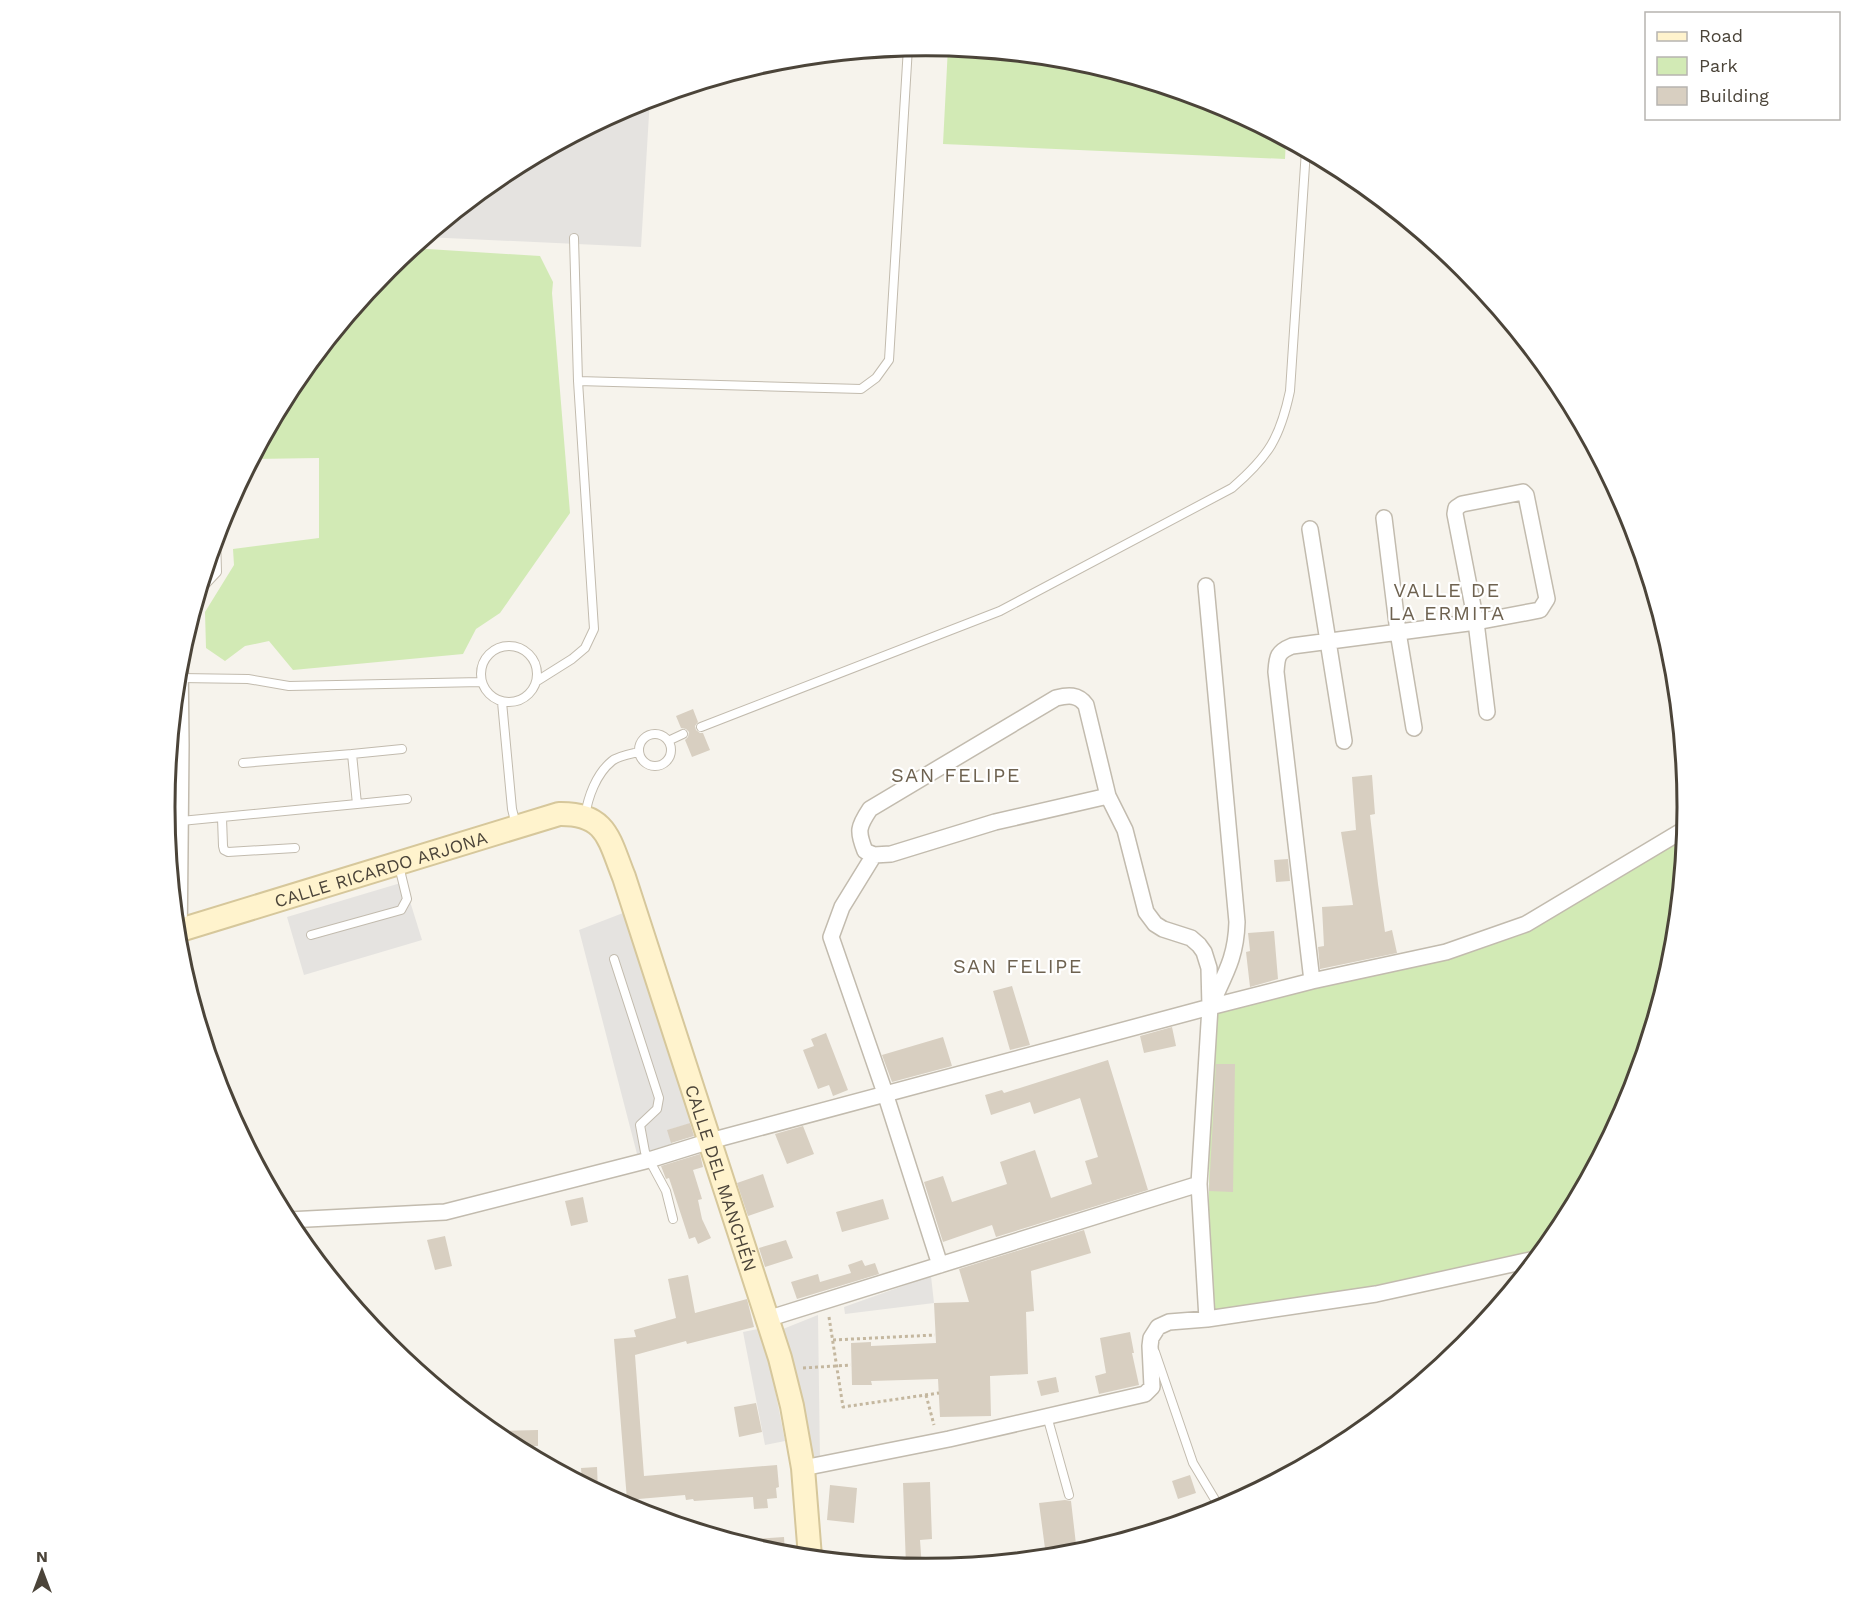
<svg xmlns="http://www.w3.org/2000/svg" width="1852" height="1613" font-family="'Work Sans',sans-serif">
  <rect width="100%" height="100%" fill="#f6f3ec"/>
  <path fill="#d2eab5" d="M948,47L1075,60L1218,103L1286,139L1285,159L943,144Z
    M412,248L540,256L553,282L552,293L570,513L500,613L476,629L463,654L293,670L269,641L245,646L225,661L206,648L205,612L234,565L233,549L319,538V458L253,459L293,383L388,268Z
    M1685,832L1673,955L1629,1098L1559,1230L1539,1254L1424,1280L1214,1315L1208,1276L1211,1009L1529,926Z"/>
  <path fill="#e5e3e0" d="M650,98L641,247L425,237L503,173L635,103Z
    M404,882L422,940L304,975L287,917Z
    M623,913L691,1123L668,1130L672,1144L637,1154L579,930Z
    M931,1276L934,1303L845,1314L844,1307Z
    M818,1315L820,1462L814,1463L783,1329Z
    M763,1328L785,1441L765,1445L743,1332Z"/>
  <path fill="#d8cfc1" d="M693,709L698,722L695,726L696,730L700,733H703L710,750L692,757L685,740L688,737L689,732L686,729L681,728L676,716Z
    M1372,775L1375,814L1370,815L1378,884L1385,932L1392,930L1397,953L1320,969L1318,947L1324,946L1322,907L1353,905L1341,832L1356,830L1352,777Z
    M1288,859L1290,881L1276,882L1274,860Z
    M1274,931L1278,979L1250,987L1246,952L1250,951L1248,933Z
    M1012,986L1030,1045L1010,1050L993,991Z
    M1172,1027L1176,1046L1144,1053L1140,1036Z
    M826,1033L848,1090L833,1096L829,1085L818,1089L803,1050L814,1046L811,1039Z
    M943,1037L952,1066L892,1082L882,1055Z
    M1108,1060L1148,1190L996,1237L992,1225L943,1242L924,1182L943,1176L952,1202L1007,1184L1000,1162L1035,1150L1051,1198L1092,1184L1085,1161L1098,1157L1080,1098L1034,1114L1030,1102L991,1115L985,1095L1002,1090L1004,1093Z
    M1216,1064H1235L1233,1192L1209,1191Z
    M690,1123L694,1136L671,1143L667,1130Z
    M803,1126L814,1154L787,1164L775,1134Z
    M700,1154L703,1167L693,1170L702,1199L698,1200L702,1219L711,1238L698,1244L695,1237L689,1239L669,1178L666,1179L661,1166Z
    M763,1174L774,1207L748,1216L737,1183Z
    M583,1197L588,1222L571,1226L565,1201Z
    M883,1199L889,1219L842,1232L836,1212Z
    M1084,1230L1091,1253L1031,1271L1034,1311L1026,1312L1028,1374L990,1376L991,1416L940,1417L938,1379L871,1381L872,1385H852L851,1343L871,1342V1346L936,1343L934,1303L969,1302L959,1269Z
    M445,1236L452,1266L435,1270L427,1240Z
    M786,1240L793,1258L765,1267L759,1248Z
    M862,1260L865,1266L875,1263L879,1274L797,1299L791,1282L818,1274L820,1282L851,1273L848,1265Z
    M688,1275L695,1313L747,1299L754,1327L687,1344L686,1341L635,1355L644,1476L777,1465L779,1487L776,1488L777,1498L767,1499L768,1508L754,1509L753,1497L694,1501L693,1499L686,1500L685,1495L627,1500L614,1339L636,1337L634,1330L676,1318L668,1279Z
    M1130,1332L1134,1353H1132L1139,1385L1099,1394L1095,1376L1106,1373L1100,1338Z
    M1056,1377L1059,1392L1041,1396L1037,1381Z
    M756,1403L762,1432L739,1437L734,1407Z
    M538,1430V1446L517,1447L503,1439L492,1431Z
    M597,1467L598,1491L582,1482L581,1468Z
    M1190,1475L1196,1493L1178,1499L1172,1481Z
    M930,1482L932,1539L920,1540L922,1568L906,1566L903,1483Z
    M830,1485L857,1488L854,1523L827,1520Z
    M1065,1500L1071,1501L1077,1553L1046,1556L1039,1503Z
    M784,1537L785,1554L738,1542V1540Z"/>
  <g fill="none" stroke-linecap="round" stroke-linejoin="round">
    <g stroke="#c2bbae" stroke-width="10">
      <path id="lane" d="M574,238L578,381
        M200,590L217,572L216,536
        M481 674a28 28 0 1 1 56 0a28 28 0 1 1-56 0Z
        M181,678L248,679L289,686L481,682
        M537,681L572,659L585,648L594,629L578,381L861,389L876,378L889,360L908,47
        M502,702L512,809L516,825
        M701,727L1000,611L1232,488C1269,456 1280,438 1290,391L1306,150
        M639 750a16 16 0 1 1 32 0a16 16 0 1 1-32 0Z
        M668,741L683,734
        M352,754L402,749
        M357,804L407,799
        M585,816C588,797 596,774 612,761C618,756 631,754 639,752
        M222,818L223,846L224,850L228,852L295,848
        M181,821L357,804L352,754L243,763
        M311,935L401,910L407,899L399,866
        M614,959L659,1098L657,1109L640,1125L645,1152L666,1191L673,1219
        M1155,1352L1193,1463L1220,1508
        M1047,1416L1069,1495"/>
    </g>
    <g stroke="#c2bbae" stroke-width="18">
      <path id="street" d="M1384,518L1398,632L1414,728
        M1310,529L1344,741
        M1206,586L1237,922C1236,958 1225,974 1211,1005
        M1108,796L995,822L891,854L874,855L865,851C857,831 858,827 870,809L1056,698C1068,695 1078,694 1086,705L1108,796L1125,830L1146,912L1155,924L1163,929L1191,938L1199,945L1204,952L1209,968L1210,1007L1199,1184L1207,1319
        M874,855L842,907L831,937L885,1093L940,1265
        M179,951L181,745L180,655
        M1312,981L1276,672C1277,657 1277,652 1292,646L1476,622L1540,610L1547,599L1526,495L1523,492L1462,504L1456,508L1455,514L1476,622L1487,712
        M288,1220L445,1212L649,1160L710,1141L1210,1007L1312,981L1446,952L1526,924L1685,829
        M767,1319L1199,1184
        M803,1468L949,1439L1145,1394L1152,1387L1150,1346L1151,1338L1158,1327L1169,1322L1207,1319L1376,1294L1535,1259"/>
    </g>
    <g stroke="#d6c79b" stroke-width="26">
      <g id="secondary">
        <path id="s1" d="M177,931L559,814C607,813 609,840 624,877L780,1358L792,1406L803,1468L810,1557"/>
      </g>
    </g>
    <path stroke="#c4b79f" stroke-width="3" stroke-dasharray="3 3" stroke-linecap="butt" d="M829,1317L843,1407L939,1393
      M833,1340L935,1335
      M803,1368L851,1365
      M926,1395L934,1425"/>
    <use href="#lane" stroke="#fff" stroke-width="8"/>
    <use href="#street" stroke="#fff" stroke-width="15"/>
    <use href="#secondary" stroke="#fff3cd" stroke-width="22"/>
  </g>
  <g text-anchor="middle" dominant-baseline="central" stroke-width="4.5" stroke-linejoin="round" paint-order="stroke">
    <g font-size="18" fill="#4b4439" stroke="#fff">
      <text stroke="none"><textPath href="#s1" startOffset="213">CALLE RICARDO ARJONA</textPath></text>
      <text stroke="none"><textPath href="#s1" startOffset="816">CALLE DEL MANCHÉN</textPath></text>
    </g>
    <g font-size="20" letter-spacing="1.5" fill="#6e6250" stroke="#fff">
      <text x="1447" y="590">VALLE DE<tspan x="1447" dy="23">LA ERMITA</tspan></text>
      <text x="956" y="775">SAN FELIPE</text>
      <text x="1018" y="966">SAN FELIPE</text>
    </g>
  </g>
  <path d="M0 0H1852V1613H0ZM175 807a751 751 0 1 1 1502 0a751 751 0 1 1-1502 0Z" fill="#fff" fill-rule="evenodd"/>
  <path fill="none" stroke="#4b4439" stroke-width="3" d="M175 807a751 751 0 1 1 1502 0a751 751 0 1 1-1502 0Z"/>
  <rect x="1645" y="12" width="195" height="108" fill="#ffffff" stroke="#b7b4b0" stroke-width="1.5"/>
  <rect x="1657" y="32" width="30" height="9" fill="#fff3cd" stroke="#b7b4b0" stroke-width="1.5"/>
  <text x="1699" y="42" font-size="18" fill="#4b4439">Road</text>
  <rect x="1657" y="57" width="30" height="18" fill="#d2eab5" stroke="#b7b4b0" stroke-width="1.5"/>
  <text x="1699" y="72" font-size="18" fill="#4b4439">Park</text>
  <rect x="1657" y="87" width="30" height="18" fill="#d8cfc1" stroke="#b7b4b0" stroke-width="1.5"/>
  <text x="1699" y="102" font-size="18" fill="#4b4439">Building</text>
  <g transform="translate(42 1571)" stroke="#ffffff" stroke-width="4.5" paint-order="stroke">
  <path d="M0-4.5L10 22L0 15L-10 22Z" fill="#4b4439"/>
  <text y="-9" font-size="16" font-weight="bold" text-anchor="middle" fill="#4b4439">N</text>
  </g>
</svg>
